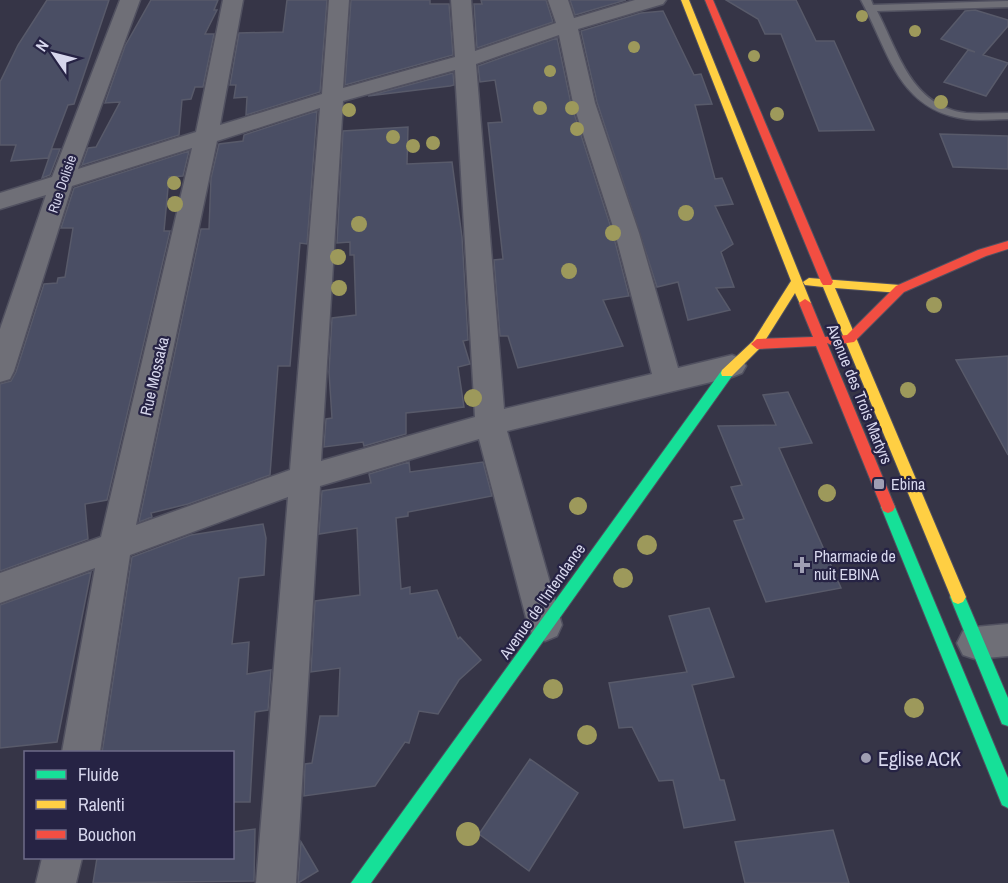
<svg xmlns="http://www.w3.org/2000/svg" width="1008" height="883" font-family="'Archivo Narrow',sans-serif">
  <rect width="100%" height="100%" fill="#363547"/>
  <path fill="#4a4e64" stroke="#585a6a" stroke-width="1.5" d="M47,0H109L74,104L68,105L48,158L11,161L16,145H0V82L18,45Z
    M151,0H218L214,10H217L205,34H214L203,87H195L191,99L182,100L179,135L82,165L88,148L96,147L120,102L105,103L125,46Z
    M287,0H327L320,92L246,115L247,97L234,98L236,85H230L239,33L283,32Z
    M351,0H430V4H449L453,55L345,85Z
    M481,0H546L553,22L477,48L474,4H482Z
    M570,0H626L575,15Z
    M726,0H796L816,41H834L874,130L819,131L781,34H765L758,19Z
    M975,10L1008,20V26L983,55L1008,63L986,96L944,82L968,50L975,52L941,39L965,11Z
    M663,11L694,75L701,74L712,104L695,105L715,179L722,178L733,204L715,206L733,244L721,252L734,287L716,288L730,310L688,320L678,282L657,287L597,102L581,31L641,13Z
    M557,38L571,104L613,234L629,296L603,300L623,346L518,368L508,336H500L494,260L503,259L488,123L502,122L495,80L480,82L478,66Z
    M453,73L454,85L450,86L368,96Z
    M317,111L307,244L300,243L290,366H278L270,475L188,504L151,513L152,517L139,522L201,229H209L211,178L219,144L243,141L244,135Z
    M408,127L407,164L452,162L462,237L468,340L463,341L470,364L458,367L464,407L406,413V434L364,446L363,442L324,447L326,419L332,418L329,372L332,318L356,315L354,255H350V242L337,243L343,131Z
    M940,134L1008,136V169L953,167Z
    M52,149H60L50,175L42,178Z
    M189,151L183,176L169,177L164,231H170L107,500L85,504L88,539L0,571V384L11,381L16,372L44,284L57,283L58,278L65,277L73,228H61L74,188Z
    M1008,356V455L956,360Z
    M788,392L812,443L779,448L841,588L766,602L734,521L744,519L731,487L742,485L718,426L776,425L763,395Z
    M409,462L410,472L483,462L492,496L408,512V516L396,518L401,589L410,587V594L437,590L458,639L460,637L481,660L459,680L438,714L419,711L409,743L405,742L375,786L304,796L305,764L312,763L320,716H338L340,668L311,672L315,601L360,595L357,528L319,534L322,491L371,483L369,474Z
    M263,524L266,538L264,575L239,578L232,644L249,642L247,674L271,670L268,710L255,712L250,802H232V753H102L132,557L191,535Z
    M91,572L57,742L0,748V605Z
    M709,608L734,677L692,685L720,780H724L735,820L684,828L673,780L659,781L632,727L619,728L609,683L687,672L669,616Z
    M530,759L578,793L529,871L479,834Z
    M255,829L254,881L93,883L97,858H232V832Z
    M833,830L849,883H745L735,842Z
    M301,842L318,871L298,883Z"/>
  <g fill="none" stroke-linecap="round" stroke-linejoin="round">
    <g stroke="#515160" stroke-width="3">
      <path id="lane" d="M861,0H871L873,5L1008,1V7L877,11C899,53 911,106 966,113C980,114 994,113 1008,113V119C994,119 980,121 966,119C898,110 889,52 861,0Z"/>
    </g>
    <g stroke="#515160" stroke-width="3">
      <path id="street" d="M120,0H140L78,169L196,132L223,0H243L220,125L322,94L329,0H349L343,88L455,57L451,0H471L475,51L556,23L548,0H568L574,18L635,0H666L663,4L578,29L595,103L639,233L678,368L732,355L742,359L746,366L742,373L732,377L507,431L562,625L557,636L545,641L533,636L528,625L479,439L320,486L296,883H256L288,497L130,555L100,752H62L95,568L0,603V573L101,537L192,148L72,186L14,371L10,379L0,382V329L46,195L0,209V193L52,177ZM559,35L573,103L615,233L652,374L504,409L476,64ZM455,70L475,417L321,461L343,101ZM320,108L290,470L136,525L217,141Z
        M1008,624V656L975,659L963,655L957,643L963,631L975,627Z
        M42,858H82L76,883H36Z"/>
    </g>
    <g stroke="#515160" stroke-width="2">
      <path id="fast" d="M727,368L732,370L733,373L732,376L371,883H351L722,370Z
        M888,501L893,503L895,507L1008,778V808L1002,805L881,507L883,503Z
        M958,590L963,592L1008,698V726L1002,724L950,597L953,592Z"/>
    </g>
    <g stroke="#515160" stroke-width="2">
      <path id="slow" d="M681,0H689L811,303L805,307L801,306L795,293L761,347L732,376H722L721,373L722,370L753,341L791,281Z
        M809,278L900,285L906,289L900,293L835,288L966,597L963,602L958,604L953,602L823,287L805,285L803,282Z"/>
    </g>
    <g stroke="#515160" stroke-width="2">
      <path id="jam" d="M705,0H713L833,282L831,285H823L821,282Z
        M1008,241V249L986,256L904,292L854,342L832,345L827,343L895,507L893,511L888,513L883,511L816,346L757,349L751,344L757,339L813,337L799,303L805,299L811,303L825,337L847,335L896,286L978,250Z"/>
    </g>
    <use href="#lane" fill="#6f6f77" fill-rule="evenodd"/>
    <use href="#street" fill="#6f6f77" fill-rule="evenodd"/>
    <use href="#fast" fill="#16e098" fill-rule="evenodd"/>
    <use href="#slow" fill="#ffcf43" fill-rule="evenodd"/>
    <use href="#jam" fill="#f24e42" fill-rule="evenodd"/>
  </g>
  <g fill="#9d995b">
    <circle cx="862" cy="16" r="6"/>
    <circle cx="915" cy="31" r="6"/>
    <circle cx="634" cy="47" r="6"/>
    <circle cx="754" cy="56" r="6"/>
    <circle cx="550" cy="71" r="6"/>
    <circle cx="941" cy="102" r="7"/>
    <circle cx="540" cy="108" r="7"/>
    <circle cx="572" cy="108" r="7"/>
    <circle cx="349" cy="110" r="7"/>
    <circle cx="777" cy="114" r="7"/>
    <circle cx="577" cy="129" r="7"/>
    <circle cx="393" cy="137" r="7"/>
    <circle cx="433" cy="143" r="7"/>
    <circle cx="413" cy="146" r="7"/>
    <circle cx="174" cy="183" r="7"/>
    <circle cx="175" cy="204" r="8"/>
    <circle cx="686" cy="213" r="8"/>
    <circle cx="359" cy="224" r="8"/>
    <circle cx="613" cy="233" r="8"/>
    <circle cx="338" cy="257" r="8"/>
    <circle cx="569" cy="271" r="8"/>
    <circle cx="339" cy="288" r="8"/>
    <circle cx="934" cy="305" r="8"/>
    <circle cx="908" cy="390" r="8"/>
    <circle cx="473" cy="398" r="9"/>
    <circle cx="827" cy="493" r="9"/>
    <circle cx="578" cy="506" r="9"/>
    <circle cx="647" cy="545" r="10"/>
    <circle cx="623" cy="578" r="10"/>
    <circle cx="553" cy="689" r="10"/>
    <circle cx="914" cy="708" r="10"/>
    <circle cx="587" cy="735" r="10"/>
    <circle cx="468" cy="834" r="12"/>
  </g>
  <g fill="#9f9eb3" stroke="#262344" stroke-width="2">
    <rect x="873" y="478" width="12" height="12" rx="3"/>
    <path d="M799 556h6v6h6v6h-6v6h-6v-6h-6v-6h6z"/>
    <circle cx="866" cy="758" r="6"/>
  </g>
  <g text-anchor="middle" dominant-baseline="central" stroke-width="4.5" stroke-linejoin="round" paint-order="stroke">
    <g font-size="14" fill="#d7d7ed" stroke="#262344">
      <text transform="translate(62 184) rotate(-71)">Rue Dolisie</text>
    </g>
    <g font-size="16" fill="#d7d7ed" stroke="#262344">
      <text transform="translate(154 376) rotate(-77)">Rue Mossaka</text>
      <text transform="translate(860 394) rotate(68)">Avenue des Trois Martyrs</text>
      <text transform="translate(542 601) rotate(-55)">Avenue de l'Intendance</text>
    </g>
    <g font-size="16" fill="#d7d7ed" stroke="#262344" text-anchor="start">
      <text x="891" y="484">Ebina</text>
      <text x="814" y="556">Pharmacie de<tspan x="814" dy="18">nuit EBINA</tspan></text>
    </g>
    <g font-size="20" fill="#d7d7ed" stroke="#262344" text-anchor="start">
      <text x="878" y="758">Eglise ACK</text>
    </g>
  </g>
  <rect x="24" y="751" width="210" height="108" fill="#262344" stroke="#6d6b88" stroke-width="1.5"/>
  <rect x="36" y="770" width="30" height="9" fill="#16e098" stroke="#6d6b88" stroke-width="1.5"/>
  <text x="78" y="781" font-size="18" fill="#d7d7ed">Fluide</text>
  <rect x="36" y="800" width="30" height="9" fill="#ffcf43" stroke="#6d6b88" stroke-width="1.5"/>
  <text x="78" y="811" font-size="18" fill="#d7d7ed">Ralenti</text>
  <rect x="36" y="830" width="30" height="9" fill="#f24e42" stroke="#6d6b88" stroke-width="1.5"/>
  <text x="78" y="841" font-size="18" fill="#d7d7ed">Bouchon</text>
  <g transform="translate(54 54) rotate(305)" stroke="#262344" stroke-width="4.5" paint-order="stroke">
  <path d="M0-4.5L10 22L0 15L-10 22Z" fill="#d7d7ed"/>
  <text y="-9" font-size="16" font-weight="bold" text-anchor="middle" fill="#d7d7ed">N</text>
  </g>
</svg>
